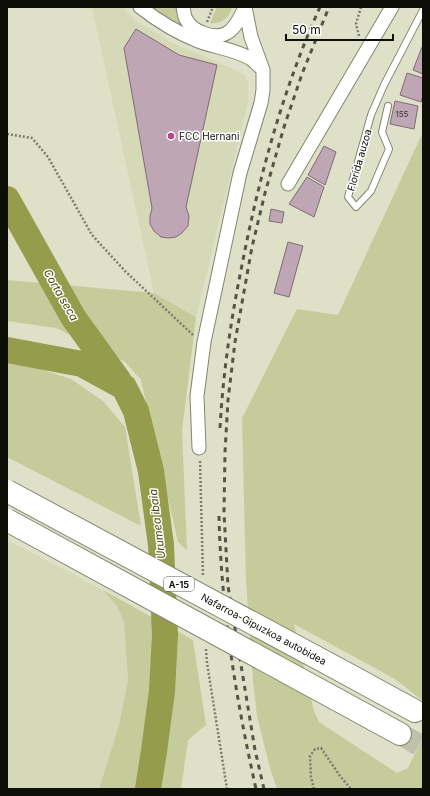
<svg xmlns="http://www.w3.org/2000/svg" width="430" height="796" font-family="Inter,sans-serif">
  <rect width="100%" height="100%" fill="#dee1c8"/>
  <path fill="#d5d9b8" d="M92,7H122L135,20L172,43L222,64L245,75L248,83V102L196,317L154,293Z
    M7,540L103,590L117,606L124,622L128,680L119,725L99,789H7Z"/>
  <path fill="#c5cb9a" d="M152,7H176L178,17L185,30L172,25L164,16Z
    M217,7H232C230,18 220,25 210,23Z
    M423,132V701L395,679L294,624L314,711L319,722L397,773L408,768L423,738V789H277L270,768L257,716L253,681L246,580L242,418L297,309L338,315Z
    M7,280L154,293L196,317L182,431L187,550L178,542L141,380L125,362L56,328L7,321Z
    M7,364L28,365L71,379L103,401L125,427L141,526L7,457Z
    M103,590L193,640L206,725L188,740L181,789H99L119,725L128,680L124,622L117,606Z"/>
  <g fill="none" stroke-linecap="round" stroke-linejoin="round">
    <path stroke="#959c4b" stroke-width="26" d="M7,199L73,317L119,381
      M7,350L82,364L124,387L136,411L151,471L161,545L165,635L162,691L154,751L148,789"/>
  </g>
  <path fill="#bea6b4" stroke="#806a77" d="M136,29L179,55L217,65L186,207L189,216L188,226L182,233L176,237L169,238L161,237L154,231L150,224V216L152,208L124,48Z
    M422,47H423V74L413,70Z
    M407,73L423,78V95L421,102L400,95Z
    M395,101L418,106L414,129L390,124Z
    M324,146L336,152L325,185L308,175Z
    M307,177L324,187L314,217L289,204Z
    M271,209L284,212L282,223L269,221Z
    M288,242L303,246L289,297L274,293Z"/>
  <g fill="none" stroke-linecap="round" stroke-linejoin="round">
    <path stroke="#bfc1ab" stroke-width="22" stroke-dasharray="22 11" stroke-linecap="butt" d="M400,734L423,747"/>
    <g stroke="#83866f" stroke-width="8">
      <path id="service" d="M388,106L382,132L389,149L371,191L356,207L348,197L371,115L384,85L423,10"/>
    </g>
    <g stroke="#83866f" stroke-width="15">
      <path id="minor" d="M140,7C159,22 176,32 198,41C216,48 235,49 251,59C255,62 259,66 263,70
        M183,7C184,11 184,16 186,19C192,32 215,40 227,33C236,28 241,16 245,7
        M288,184L392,7
        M199,448L197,396L204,342L240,173L261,103L263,90V70L251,37L245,7"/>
    </g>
    <g stroke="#83866f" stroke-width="24">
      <path id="motorway" d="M351,676L415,711
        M336,699L400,734"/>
    </g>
    <path stroke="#7b7d6c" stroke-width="2.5" stroke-dasharray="2 2" stroke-linecap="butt" d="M207,22L213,7
      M359,36L356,24L361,7
      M7,134L32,138L48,157L92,235L125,271L193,335
      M200,461L203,576
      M206,649L207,663L227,789
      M314,789L311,777L310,756L315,749L321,748L340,776L351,789"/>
    <use href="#service" stroke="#fff" stroke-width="6"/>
    <use href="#minor" stroke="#fff" stroke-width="13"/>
    <use href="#motorway" stroke="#fff" stroke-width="22"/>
    <path stroke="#545548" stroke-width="3" stroke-dasharray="5 5" stroke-linecap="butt" d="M220,428C223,373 231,319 242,265C259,177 283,89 320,7
      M219,516C221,608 236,699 256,789
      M264,789L255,750L228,586L224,513L225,452L228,400L235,342L252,247L265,193L284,127L302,74L329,7"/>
    <g stroke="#83866f" stroke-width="24" stroke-linecap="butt">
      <path id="motorway-bridge" d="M7,491L351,676
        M7,520L336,699"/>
    </g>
    <use href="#motorway-bridge" stroke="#fff" stroke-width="22"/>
  </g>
  <circle fill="#ba4195" stroke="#fff" stroke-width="1.5" cx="171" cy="136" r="4"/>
  <g text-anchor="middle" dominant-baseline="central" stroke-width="3" stroke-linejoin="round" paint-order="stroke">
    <g font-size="8" fill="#393432">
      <text x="402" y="114">155</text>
    </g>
    <rect fill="#fff" stroke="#565651" stroke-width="1" x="164" y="577" width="30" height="14" rx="3"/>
    <g font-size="9" font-weight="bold" fill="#0d0e06">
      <text x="179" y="584">A-15</text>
    </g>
    <g font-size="10" fill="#0d0e06" stroke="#fff" text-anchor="start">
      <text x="179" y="136">FCC Hernani</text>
    </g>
    <g font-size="10" fill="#0d0e06" stroke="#fff">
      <text transform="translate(359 160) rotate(-74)">Florida auzoa</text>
      <text transform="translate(264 629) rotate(28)">Nafarroa-Gipuzkoa autobidea</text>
    </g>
    <g font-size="11" font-style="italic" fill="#404401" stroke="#fff">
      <text transform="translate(61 295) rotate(60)">Corta seca</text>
      <text transform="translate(157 524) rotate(-97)">Urumea ibaia</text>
    </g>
  </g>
  <rect width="430" height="796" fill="none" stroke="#0d0e06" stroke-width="16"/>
  <path d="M286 34v6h107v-6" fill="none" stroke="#0d0e06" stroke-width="2"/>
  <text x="292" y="34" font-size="12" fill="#0d0e06" stroke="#ffffff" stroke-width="3" paint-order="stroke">50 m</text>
</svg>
